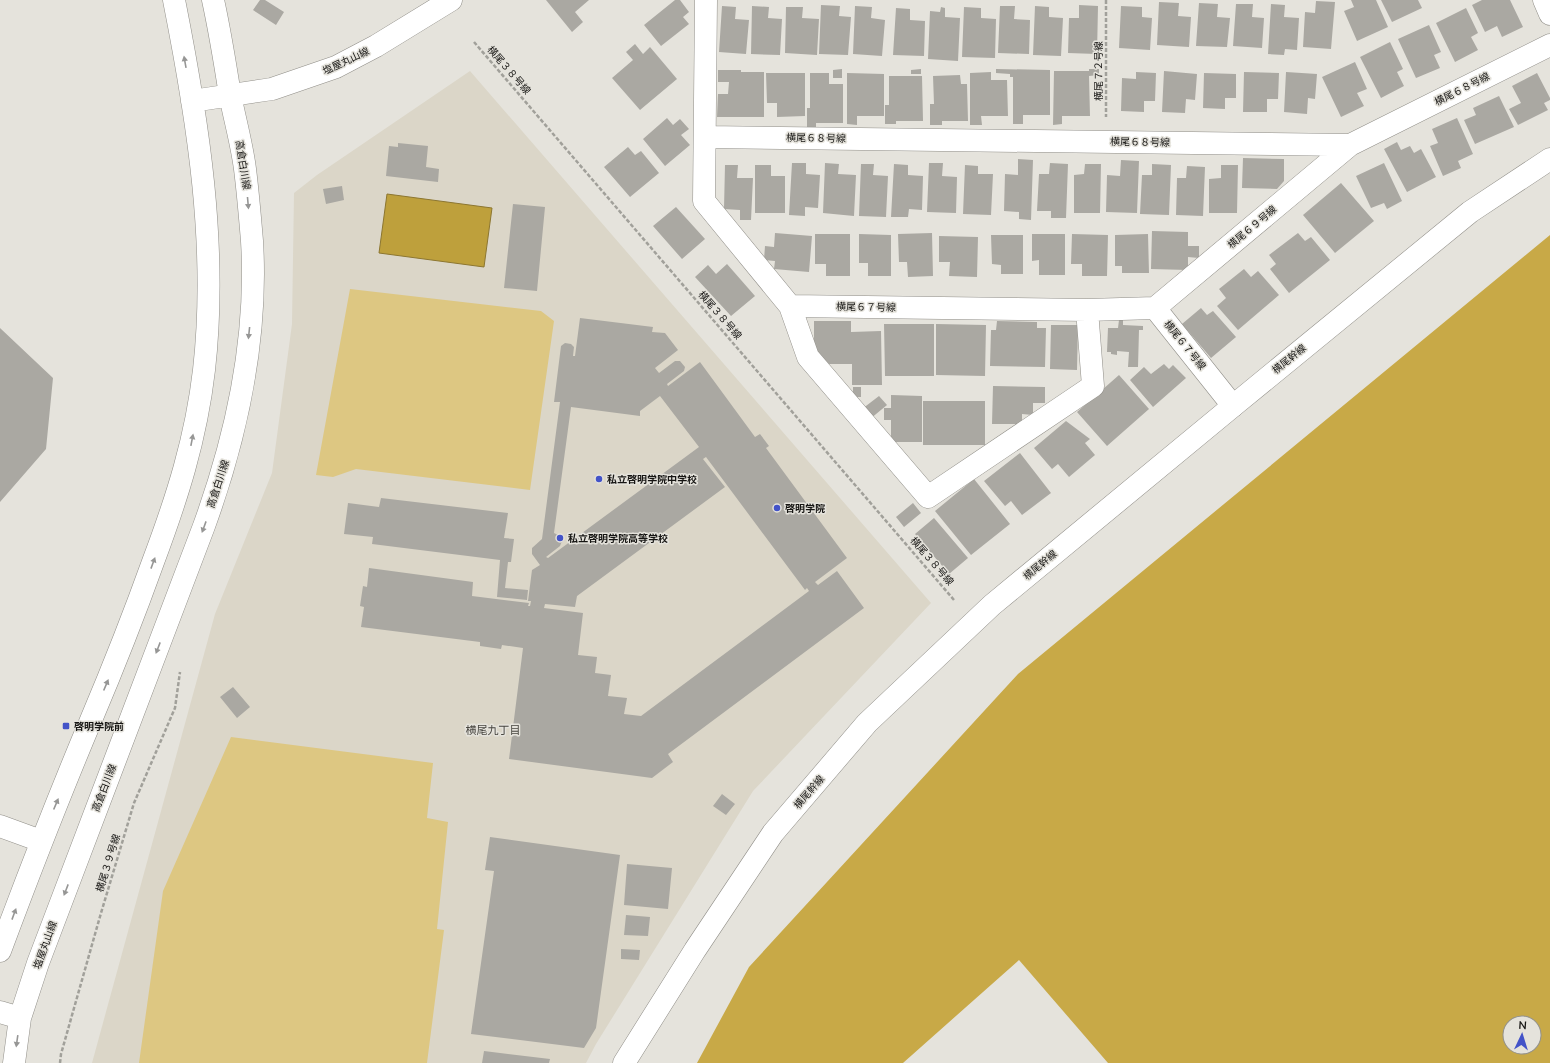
<svg xmlns="http://www.w3.org/2000/svg" width="1550" height="1063" font-family="Mulish,'Noto Sans JP',sans-serif">
  <rect width="100%" height="100%" fill="#e5e3dc"/>
  <path fill="#dbd6c8" d="M470,71L931,603L753,791L596,1044L586,1063H92L215,614L272,473L292,324L294,193L317,175Z"/>
  <path fill="#ddc782" d="M350,289L541,311L554,321L530,490L356,469L333,477L316,475Z
    M231,737L433,763L427,818L448,822L437,929L444,930L427,1063H139L163,891Z"/>
  <path fill="#c8a947" fill-rule="evenodd" d="M1550,235V1063H1108L1019,960L903,1063H697L749,967L1018,674ZM1510,1023H1534V1047H1510Z"/>
  <path fill="#bea03c" stroke="#8c7630" d="M387,194L492,208L484,267L379,253Z"/>
  <path fill="#aaa8a2" fill-rule="evenodd" d="M260,0H265L284,12L276,25L253,10Z
    M546,0H589L575,12L583,22L572,32Z
    M675,0H680L689,12L683,17L689,24L661,46L644,25Z
    M1351,0H1376L1388,27L1357,41L1344,11L1354,7Z
    M1381,0H1418L1422,8L1392,22Z
    M1482,0H1510L1523,27L1502,37L1497,26L1485,32L1472,5Z
    M1316,1L1335,2L1331,49L1303,47L1305,12L1315,13Z
    M1159,2L1179,3L1178,16L1191,17L1189,47L1157,45Z
    M1199,3L1218,4L1217,17L1230,18L1227,47L1196,46Z
    M1236,4H1253L1252,17L1264,18L1262,48L1233,46Z
    M1271,4L1285,5L1284,17L1299,18L1297,50L1285,49L1284,55L1268,54Z
    M821,5L840,6L839,16L851,17L848,55L819,54Z
    M1079,5L1098,6L1097,54L1068,53L1069,18H1079Z
    M722,6L736,7L735,19L749,20L746,54L719,52Z
    M752,6L769,7L768,18L782,19L780,55L751,54Z
    M855,6L872,7L871,18L885,20L882,56L853,54Z
    M1000,6H1015L1014,19L1030,20L1029,54L998,53Z
    M1035,6L1049,7V17L1063,18L1061,56L1033,55Z
    M1121,6L1142,7V17L1152,18L1150,50L1119,48Z
    M786,7H803L802,18L819,19L817,55L785,53Z
    M941,7L945,8V17L960,18L958,61L928,59L930,11L940,12Z
    M964,7L981,8V18L996,19L995,58L962,57Z
    M896,8L910,9V20L925,21L924,56L893,55Z
    M1466,8L1478,33L1471,37L1478,50L1455,62L1436,23Z
    M1429,25L1441,52L1434,55L1440,68L1416,78L1398,39Z
    M1390,42L1403,69L1397,72L1404,86L1381,98L1360,57Z
    M635,44L643,54L650,47L677,79L640,110L612,78L633,60L626,52Z
    M1355,62L1367,89L1357,93L1364,106L1341,117L1322,77Z
    M842,69V78H833V70Z
    M921,69V74H911V70Z
    M996,69L1050,70V115H1023V124H1013V77H1010V74L996,73Z
    M1089,69H1099V75L1089,76L1090,116H1062V124L1053,125L1054,71H1089Z
    M718,70H741V72H764V117H717L718,94H728L729,82H718Z
    M1164,71L1197,74L1195,100L1186,99L1185,113L1162,112Z
    M991,72V80H1007L1008,116H981L982,125H970V73Z
    M1136,72L1156,73L1155,101H1144V112L1121,111L1122,78L1136,79Z
    M1244,72L1279,73L1278,99H1267V112H1243Z
    M1286,72L1317,74L1315,99L1308,98L1307,114L1284,112Z
    M766,73H805V116L777,117V103H767Z
    M810,73H829V84H843V123H816V129H807V108H810Z
    M847,73L884,74V116H857V125L847,124Z
    M1204,73L1236,74V98H1225V109L1203,108Z
    M1537,73L1550,98V100L1544,103L1548,110L1518,125L1509,109L1521,103L1512,86Z
    M960,75L961,84H967L968,121H942V125H930V104H934L933,76Z
    M889,76H922L923,121H896V124H885V105H889Z
    M1499,96L1514,127L1475,144L1464,120L1476,115L1473,108Z
    M667,118L673,125L680,119L689,129L681,135L690,145L665,166L643,139Z
    M1457,118L1473,154L1458,161L1461,168L1443,176L1430,146L1438,143L1432,129Z
    M1397,142L1401,150L1410,146L1414,153L1421,149L1436,177L1407,192L1384,149Z
    M398,143L428,146L426,167L439,169L438,182L386,176L389,146L398,147Z
    M628,147L635,155L641,151L659,173L630,197L604,167Z
    M1243,158L1284,159V181L1277,189L1242,188Z
    M1018,159L1033,160L1031,220L1019,219V212L1004,211L1005,174L1018,175Z
    M1121,160L1139,161L1137,213L1106,212L1107,175L1120,176Z
    M792,163H806V174L820,175L818,208L805,207V216L789,215Z
    M825,163L839,164L838,174L856,175L854,216L823,213Z
    M929,163H943L942,176L957,177L956,213L927,212Z
    M1050,163L1068,164L1066,218H1051V211H1037L1039,174H1049Z
    M1384,163L1402,201L1387,209L1384,203L1371,208L1356,176Z
    M861,164H874L873,175L888,176L886,217L859,216Z
    M894,164L908,165V175L923,176L922,210L909,209L908,217H891Z
    M1085,164H1101L1100,213H1074V175L1084,174Z
    M1152,164L1171,165L1169,215L1140,214L1142,175H1152Z
    M725,165H738L737,178H753L751,220H740V210L724,209Z
    M755,165H771V176H785V213H755Z
    M965,165L978,166V174H993L991,215L963,214Z
    M1221,165H1238L1237,213H1209V179L1221,178Z
    M1187,166L1205,167L1203,216L1176,215L1177,178H1186Z
    M1341,183L1374,221L1335,253L1303,215Z
    M342,186L344,200L326,204L323,189Z
    M513,204L545,207L537,291L504,288Z
    M676,207L705,239L682,259L653,226Z
    M1152,231L1188,232V246H1199V258L1188,257V270L1151,269Z
    M775,233L812,236L809,272L774,269L775,261L764,260L765,246L774,247Z
    M932,233L933,276L908,277L907,262H899L898,234Z
    M1298,233L1305,241L1311,237L1330,260L1289,293L1270,269L1276,264L1269,255Z
    M815,234H850V276H826V264H815Z
    M859,234L891,235V276H868V263H859Z
    M1032,234H1065V275H1039V260L1032,261Z
    M1072,234L1108,235L1107,276H1082V264H1071Z
    M1148,234L1149,273H1122V266H1115V235Z
    M991,235H1023V274H1001V265L992,264Z
    M939,236L978,237L977,277L949,276L950,262H939Z
    M727,264L755,296L731,316L695,277L708,265L716,274Z
    M1244,269L1251,277L1258,271L1279,295L1238,330L1217,306L1226,298L1219,289Z
    M1201,308L1207,315L1213,311L1236,337L1211,358L1182,324Z
    M580,318L653,327L652,332L665,333L678,350L655,368L659,373L675,361H680L685,367L684,371L667,384L668,386L700,362L755,437L760,434L769,446L766,448L847,558L815,582L818,585L837,571L864,608L668,754L673,762L652,778L509,759L523,648L502,645L501,649L480,646V642L361,627L364,607L360,606L363,586L367,587L369,568L473,582L472,596L529,603L528,606H530L531,601H528L532,570L540,565L532,554V548L542,539L560,402H554L561,346L565,343L571,344L574,347L573,356H575ZM660,396L699,447L548,558L546,557L560,546L562,541L558,535L554,533L571,407L640,416V411ZM706,457L805,590L807,588L809,591L641,716L624,714L627,698L608,696L611,675L595,673L597,657L578,655L583,613L544,608L545,604L575,607L577,596L725,487L703,459Z
    M1119,320H1123V325L1143,326V330H1139L1138,367H1128L1129,352L1117,351V355L1111,354V352H1107L1108,328H1118Z
    M814,321H851V332L881,331L882,385H852V364H829L814,348Z
    M997,321L1037,322V328H1046L1045,367L990,366L991,330H996Z
    M884,324H934V376H885Z
    M936,324L986,325L985,376L936,375Z
    M1051,325H1078L1077,370L1050,369Z
    M0,328L53,378L46,449L0,502Z
    M1164,364L1169,369L1173,365L1186,378L1153,407L1130,380L1144,367L1151,374Z
    M1119,375L1149,409L1107,446L1077,412Z
    M993,386L1045,387V403H1033V415L1022,414V424H992Z
    M853,387H861V397H853Z
    M891,395L922,396V442H891V420H884V408H891Z
    M879,396L887,405L870,419L862,409Z
    M923,401H985V445H923Z
    M1066,421L1090,439L1085,443L1095,455L1069,477L1058,464L1052,469L1034,448Z
    M1020,453L1051,493L1022,515L1011,501L1005,506L984,481Z
    M974,479L1010,524L971,555L935,511Z
    M381,498L508,513L504,538L514,539L511,562H508L505,588L528,590L527,600L497,597L500,560L372,544L373,537L344,534L348,503L379,507Z
    M913,503L921,513L904,527L896,517Z
    M934,518L968,558L949,574L915,534Z
    M233,687L250,707L237,718L220,697Z
    M722,794L735,804L726,815L713,806Z
    M490,837L620,855L596,1028L584,1048L471,1034L494,871L485,870Z
    M627,864L672,868L668,909L624,905Z
    M626,915L650,917L648,936L624,935Z
    M621,949L640,950L639,960L621,959Z
    M484,1051L550,1059L549,1063H482Z"/>
  <g fill="none" stroke-linecap="round" stroke-linejoin="round">
    <g stroke="#908e88" stroke-width="23">
      <path id="street" d="M706,0L704,201L790,306L1087,310L1155,308L1233,406
        M1544,0L1550,14
        M705,137L1350,145L1550,45
        M790,306L808,357L928,497L1093,386L1087,310
        M1155,308L1350,145"/>
    </g>
    <g stroke="#908e88" stroke-width="23">
      <path id="secondary" d="M192,101L272,89L336,67L376,46L451,0
        M0,826L41,841
        M0,951C29,873 59,796 91,720C113,668 134,615 153,562C177,498 196,439 204,370C218,247 198,121 174,0
        M0,1012L20,1018
        M14,1063L20,1018L38,963L204,526C237,435 258,339 252,241C250,217 248,193 245,169C242,145 235,120 230,95C225,63 220,32 213,0
        M624,1063L695,950L773,833L867,723L992,605L1233,406L1470,212L1550,159"/>
    </g>
    <path stroke="#a1a09a" stroke-width="2.5" stroke-dasharray="4 2" stroke-linecap="butt" d="M1106,0V117
      M474,42L954,600
      M60,1063L61,1054L101,913L134,803L175,708L180,672"/>
    <use href="#street" stroke="#fff" stroke-width="22"/>
    <use href="#secondary" stroke="#fff" stroke-width="22"/>
  </g>
  <defs><path id="oneway-solid" d="M-6-.8H1V-3.2L6.5 0L1 3.2V.8H-6Z"/></defs>
  <g fill="#969695">
    <use href="#oneway-solid" transform="translate(185 62) rotate(-100)"/>
    <use href="#oneway-solid" transform="translate(248 203) rotate(85)"/>
    <use href="#oneway-solid" transform="translate(249 333) rotate(96)"/>
    <use href="#oneway-solid" transform="translate(192 440) rotate(-79)"/>
    <use href="#oneway-solid" transform="translate(204 527) rotate(110)"/>
    <use href="#oneway-solid" transform="translate(153 563) rotate(-70)"/>
    <use href="#oneway-solid" transform="translate(158 648) rotate(111)"/>
    <use href="#oneway-solid" transform="translate(106 685) rotate(-67)"/>
    <use href="#oneway-solid" transform="translate(56 804) rotate(-67)"/>
    <use href="#oneway-solid" transform="translate(66 890) rotate(111)"/>
    <use href="#oneway-solid" transform="translate(14 914) rotate(-70)"/>
    <use href="#oneway-solid" transform="translate(17 1041) rotate(98)"/>
  </g>
  <g fill="#4353c8" stroke="#e5e3dc" stroke-width="1.5">
    <circle cx="599" cy="479" r="4"/>
    <circle cx="777" cy="508" r="4"/>
    <circle cx="560" cy="538" r="4"/>
    <rect x="62" y="722" width="8" height="8" rx="2"/>
  </g>
  <g text-anchor="middle" dominant-baseline="central" stroke-width="3" stroke-linejoin="round" paint-order="stroke">
    <g font-size="10" fill="#161513" stroke="#e5e3dc">
      <text transform="translate(346 61) rotate(-25)">塩屋丸山線</text>
      <text transform="translate(509 70) rotate(49)">横尾３８号線</text>
      <text transform="translate(1098 71) rotate(-90)">横尾７２号線</text>
      <text transform="translate(1462 89) rotate(-27)">横尾６８号線</text>
      <text transform="translate(816 138) rotate(1)">横尾６８号線</text>
      <text transform="translate(1140 142) rotate(1)">横尾６８号線</text>
      <text transform="translate(243 165) rotate(81)">高倉白川線</text>
      <text transform="translate(1252 227) rotate(-40)">横尾６９号線</text>
      <text transform="translate(866 307) rotate(1)">横尾６７号線</text>
      <text transform="translate(720 315) rotate(49)">横尾３８号線</text>
      <text transform="translate(1185 345) rotate(51)">横尾６７号線</text>
      <text transform="translate(1289 359) rotate(-39)">横尾幹線</text>
      <text transform="translate(218 484) rotate(-72)">高倉白川線</text>
      <text transform="translate(932 561) rotate(49)">横尾３８号線</text>
      <text transform="translate(1040 565) rotate(-40)">横尾幹線</text>
      <text transform="translate(104 788) rotate(-69)">高倉白川線</text>
      <text transform="translate(809 792) rotate(-49)">横尾幹線</text>
      <text transform="translate(108 863) rotate(-73)">横尾３９号線</text>
      <text transform="translate(45 945) rotate(-70)">塩屋丸山線</text>
    </g>
    <g font-size="10" font-weight="bold" fill="#161513" stroke="#e5e3dc" text-anchor="start">
      <text x="607" y="479">私立啓明学院中学校</text>
      <text x="785" y="508">啓明学院</text>
      <text x="568" y="538">私立啓明学院高等学校</text>
      <text x="74" y="726">啓明学院前</text>
    </g>
    <g font-size="11" fill="#484640" stroke="#e5e3dc">
      <text x="493" y="730">横尾九丁目</text>
    </g>
  </g>
  <g transform="translate(1522 1035) rotate(4)"><circle r="19" fill="#e5e3dc" stroke="#92918c"/>
  <path d="M0-3L7 15L0 10L-7 15Z" fill="#4353c8"/>
  <text y="-6" font-size="11" font-weight="bold" text-anchor="middle" fill="#161513">N</text>
  </g>
</svg>
